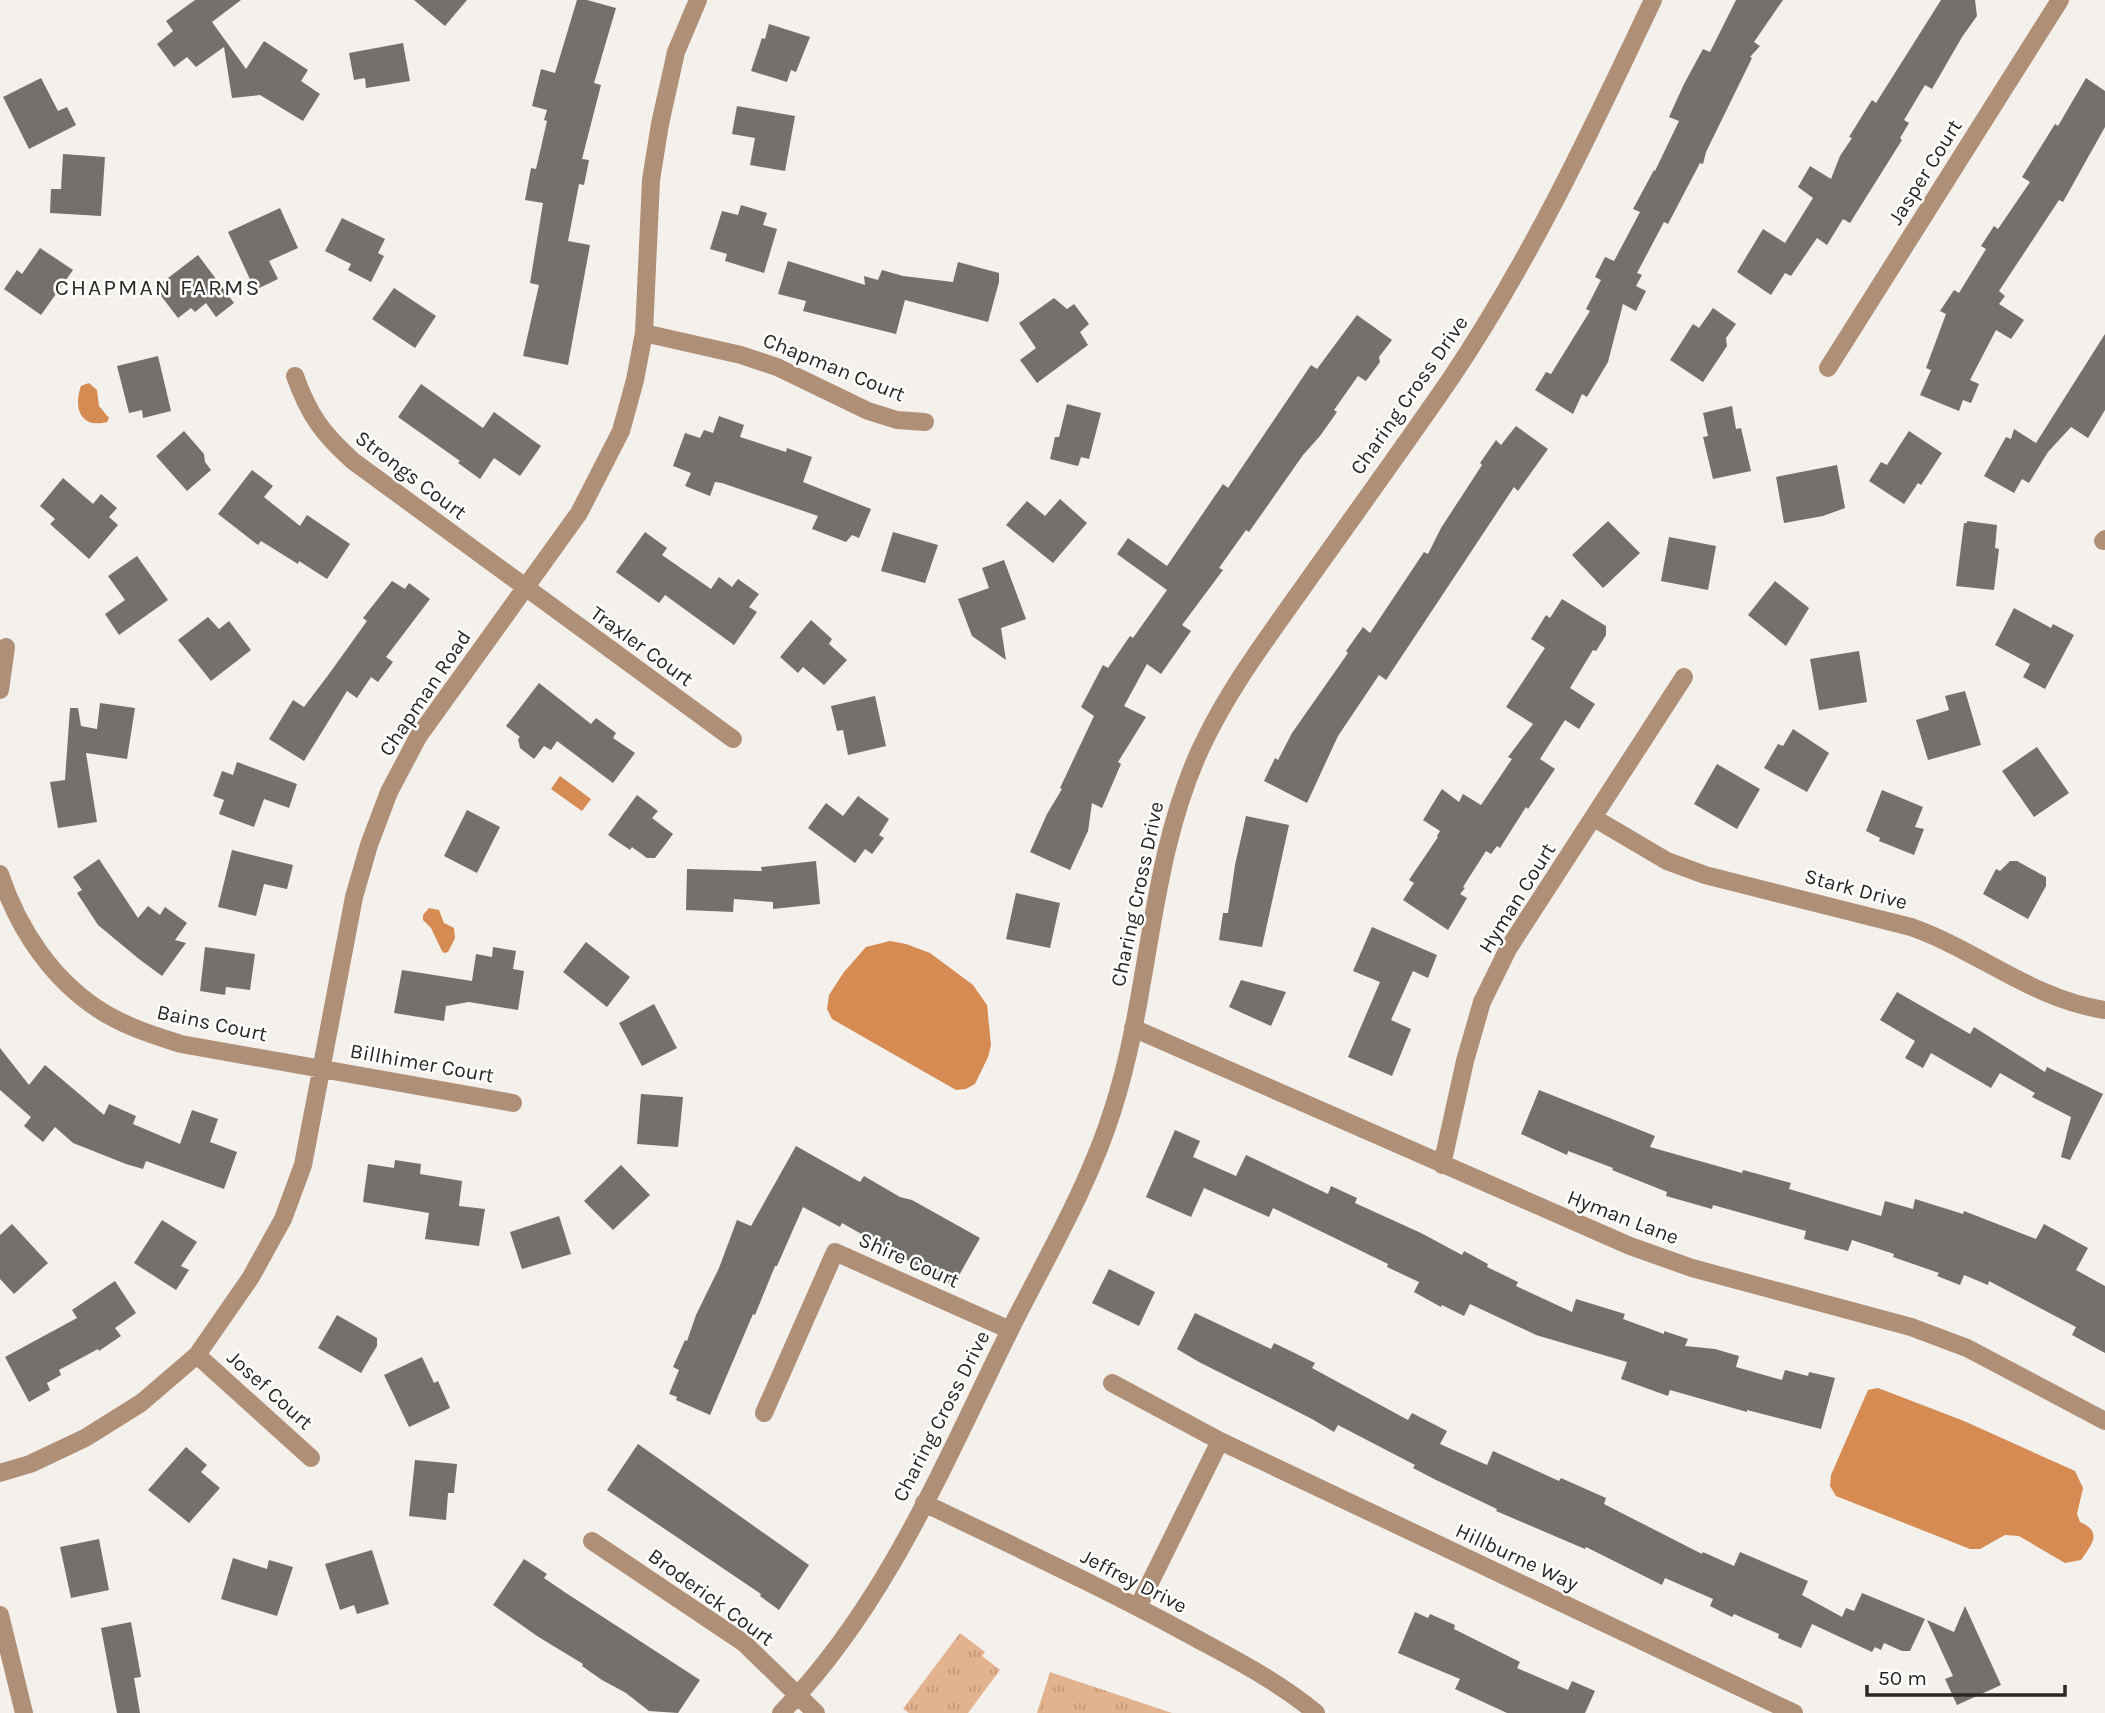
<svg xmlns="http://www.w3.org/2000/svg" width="2105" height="1713" font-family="Karla,sans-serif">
  <defs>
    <pattern id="park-tufts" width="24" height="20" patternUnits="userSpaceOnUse" patternTransform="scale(1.75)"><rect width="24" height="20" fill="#e3b28e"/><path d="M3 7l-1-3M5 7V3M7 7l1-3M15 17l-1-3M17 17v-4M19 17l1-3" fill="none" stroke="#c3997a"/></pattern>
  </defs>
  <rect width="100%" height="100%" fill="#f4f0ec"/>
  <path fill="url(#park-tufts)" d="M960,1633L985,1652L982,1656L1000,1670L968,1713H909L903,1709Z
    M1050,1672L1172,1713H1037Z"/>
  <path fill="#d58b51" d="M89,383L97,390L99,406L109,418L107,422C81,429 73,408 81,386Z
    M560,776L591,799L582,811L551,789Z
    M429,908L439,910L444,923L454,928L455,938L448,952L444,953L442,951L431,928L423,920V915Z
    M890,941L906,944L930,953L973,985L987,1005L991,1045L988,1057L975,1084L966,1089L956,1090L832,1019L827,1009L829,995L844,972L866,947Z
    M1878,1388L1964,1421L2075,1471L2083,1488L2077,1514L2080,1522C2103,1532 2092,1544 2081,1560L2065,1563L2019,1536L2005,1535L1980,1549H1970L1836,1496L1830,1486L1831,1475L1868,1390Z"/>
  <path fill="#74706d" d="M195,0H241L212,22L246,69L264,41L308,70L301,81L320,94L303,121L260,95L232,98L224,47L196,67L187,57L174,67L157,44L173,31L166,21Z
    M414,0H467L445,26Z
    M577,0H587L616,8L594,83L601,85L582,159L589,160L584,185L579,184L568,241L590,245L568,365L523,356L539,285L530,283L543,203L525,200L531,168L536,169L547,121L544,120L547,110L532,106L541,69L555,73Z
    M1736,0H1783L1754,42L1760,46L1750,57L1752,58L1706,152L1703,164L1700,163L1668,224L1664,222L1637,273L1642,275L1636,286L1646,291L1636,311L1623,304L1608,362L1587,397L1582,394L1573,414L1535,390L1546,372L1551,374L1590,311L1586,309L1601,280L1595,277L1605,257L1614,261L1640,212L1633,209L1654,170L1655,171L1679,121L1669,117L1684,84L1703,49L1710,52Z
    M1941,0H1975L1977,16L1962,37L1932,89L1925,85L1904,120L1909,123L1900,138L1902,140L1850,223L1843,219L1827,245L1817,238L1791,276L1785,273L1771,295L1737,272L1763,229L1785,243L1813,198L1798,187L1810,166L1831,179L1840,156L1852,138L1849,137L1872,100L1876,103Z
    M769,24L810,37L796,72L791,70L787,82L751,71L762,38L765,39Z
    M403,43L410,81L366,88L365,78L354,80L349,53Z
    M41,78L58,111L67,107L76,125L29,149L3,97Z
    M2086,78L2105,91V127L2063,202L2059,200L1999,291L2005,296L1999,304L2024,320L2011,339L1996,330L1970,380L1979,384L1971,403L1963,400L1959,411L1920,395L1931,370L1926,368L1946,314L1940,311L1954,290L1959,293L1986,249L1981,246L1994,226L1998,229L2030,182L2022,177L2055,124L2058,126Z
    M737,106L795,116L785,171L750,165L755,138L732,134Z
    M63,154L105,157L101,216L50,213L51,189H61Z
    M741,205L767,213L763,225L777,229L764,273L725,261L727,254L710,249L722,211L738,215Z
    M280,208L298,248L269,261L278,279L255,290L228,232Z
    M342,218L385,239L378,253L384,256L371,282L348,270L351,264L325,251Z
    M40,248L73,270L41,315L4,289L17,270L22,274Z
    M198,255L234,303L216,317L206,303L195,312L191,308L178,318L155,288Z
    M788,261L865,285L864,276L878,280L882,270L903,276L953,282L958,262L999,273V282L988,322L905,300L896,334L803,311L806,301L778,294Z
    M394,288L436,316L415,348L372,319Z
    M1054,298L1067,309L1074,304L1089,324L1080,332L1088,345L1037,383L1020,360L1036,348L1019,323Z
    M1713,308L1736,324L1726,338L1727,346L1703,382L1670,360L1693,324L1699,328Z
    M1357,315L1392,340L1379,357L1380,362L1366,381L1358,376L1334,410L1337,412L1320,436L1303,455L1249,532L1246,530L1219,568L1223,570L1182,625L1191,631L1161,674L1147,664L1124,706L1146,717L1118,762L1121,764L1102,808L1092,803L1088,831L1070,870L1030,852L1047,814L1062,789L1060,788L1094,716L1081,707L1103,665L1108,668L1130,636L1133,638L1167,590L1117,554L1128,538L1167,566L1223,484L1228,488L1311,365L1317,369Z
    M2105,334V410L2088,438L2071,427L2048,452L2029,483L2022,479L2014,493L1984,476L2006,437L2011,439L2014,429L2036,443Z
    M158,356L171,411L143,418L142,410L129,413L117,366Z
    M421,384L483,428L494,412L541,446L520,476L494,458L480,479L458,463L460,461L398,417Z
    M1067,404L1101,413L1089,459L1081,457L1078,466L1050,459L1055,437H1059Z
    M1732,406L1736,429L1741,428L1751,471L1713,479L1703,437L1708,436L1703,413Z
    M719,416L744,425L740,437L786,452L787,448L812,457L803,482L871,509L859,538L852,535L846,542L812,529L818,516L722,483L715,482L710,496L685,486L691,473L673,466L685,433L700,438L704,430L713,433Z
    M1516,426L1548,449L1518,491L1514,487L1386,680L1379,675L1338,736L1307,803L1264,781L1275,758L1278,760L1292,733L1348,653L1346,651L1363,627L1370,633L1424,552L1428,554L1441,528L1482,465L1480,463L1496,440L1501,445Z
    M184,431L204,454L205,462L211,470L187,491L156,456Z
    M1909,431L1942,453L1921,485L1918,483L1904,504L1869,481L1881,462L1887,465Z
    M1837,465L1845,508L1823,516L1784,523L1776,477Z
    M252,470L273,486L264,497L300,526L307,515L350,544L327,579L299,561L298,564L261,541L258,545L218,514Z
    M63,478L93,504L101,494L117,508L109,517L118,525L89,559L50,524L55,519L40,506Z
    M1060,499L1087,523L1053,563L1006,525L1027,501L1045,516Z
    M1608,521L1640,553L1603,588L1572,555Z
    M1967,521L1997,525L1995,548L1999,549L1994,590L1956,586L1964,523H1967Z
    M645,532L667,548L662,555L711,589L719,577L732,587L738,579L759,594L749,607L757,612L734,645L665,595L659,603L616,572Z
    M893,532L938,545L925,583L881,571Z
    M1669,537L1716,546L1708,590L1661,581Z
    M137,556L168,600L119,635L105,614L125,600L108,576Z
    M1004,560L1026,619L1001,628L1006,660L972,636L958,599L989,588L982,568Z
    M392,581L405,589L409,583L430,599L386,657L393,662L378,682L371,677L357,698L347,691L304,761L269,739L293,700L304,707L329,674L367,621L363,618Z
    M1775,581L1809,608L1786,646L1748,615Z
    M1562,599L1606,626V635L1596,651L1593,650L1570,688L1595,704L1579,729L1565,720L1540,759L1555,769L1528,809L1526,807L1500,848L1497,846L1491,854L1486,851L1463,887L1465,888L1460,894L1467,898L1448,930L1403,900L1414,883L1409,880L1438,837L1437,836L1440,831L1423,820L1442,789L1459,802L1463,794L1481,805L1512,759L1508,757L1533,724L1506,707L1545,648L1531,639L1546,615L1550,618Z
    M2014,608L2051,628L2053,624L2074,635L2045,689L2023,677L2030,664L1995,645Z
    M208,617L219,629L229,621L251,650L211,681L178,640Z
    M811,620L832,639L829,644L847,660L824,685L803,667L798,673L780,657Z
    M1859,651L1867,702L1819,710L1810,659Z
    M539,683L591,724L596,718L616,733L613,738L635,753L613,783L557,741L551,750L544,746L534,759L520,748L518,739L520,737L506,726Z
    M1965,691L1981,745L1928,760L1916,720L1949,710L1945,696Z
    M875,696L886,746L848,755L843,730L837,731L831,706Z
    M100,703L135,708L127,759L86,753L97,822L58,828L50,782L65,780L70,708H78L81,726L97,729Z
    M1793,729L1829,753L1807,792L1764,768L1778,744L1783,746Z
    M2037,747L2069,793L2034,817L2002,771Z
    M237,762L297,784L289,808L264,799L254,827L219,814L224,800L213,796L222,771L233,775Z
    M1717,764L1760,789L1737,829L1694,804Z
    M1882,790L1923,807L1915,827L1924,829L1914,855L1879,841L1880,838L1866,831Z
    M637,795L658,811L652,818L673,834L655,858H647L632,847L630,850L608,835Z
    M858,796L889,819L879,835L884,838L872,854L865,849L855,863L808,828L826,803L843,816Z
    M467,810L500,827L477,873L444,856Z
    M1246,816L1289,825L1262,947L1219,940L1223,913H1228L1235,865Z
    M232,850L293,865L287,889L264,884L256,916L218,907Z
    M99,859L138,918L148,906L160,915L165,907L187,923L175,940L186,943L162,976L139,959L98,925L77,893L82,890L73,877Z
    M816,861L820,904L773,909V902L734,899L733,912L686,910L687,869L762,871L761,867Z
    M2010,861H2017L2046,877V886L2028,919L1983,894L1996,869L2000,871Z
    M1016,893L1060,903L1050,948L1006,939Z
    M1372,927L1437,955L1428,978L1413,971L1391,1020L1411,1029L1392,1076L1348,1057L1380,982L1353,971Z
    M586,942L630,977L607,1007L563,972Z
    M205,947L255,954L250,990L226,987L225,995L200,991Z
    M493,947L516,951L513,969L524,971L518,1010L469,1002L446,1006L444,1021L394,1013L402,970L472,981L476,954L492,957Z
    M1241,980L1286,992L1271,1026L1229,1007Z
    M1897,992L1970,1034L1974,1027L2045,1072L2047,1067L2103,1094L2070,1160L2061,1157L2071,1117L2032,1097L2035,1093L2000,1073L1991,1088L1931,1053L1923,1068L1905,1058L1915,1041L1880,1020Z
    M654,1004L677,1048L642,1066L619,1023Z
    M0,1048L29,1085L45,1065L104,1115L109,1104L136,1116L133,1124L180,1144L192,1110L218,1119L210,1142L237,1152L224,1189L146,1161L143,1169L126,1164L73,1143L55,1127L43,1142L24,1126L31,1117L0,1090Z
    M1539,1090L1655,1136L1650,1147L1742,1173L1743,1170L1791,1183L1789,1189L1881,1216L1885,1201L1913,1209L1915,1199L1963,1214L1964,1211L2036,1239L2044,1224L2088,1248L2076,1270L2105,1286V1353L2072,1335L2076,1327L1989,1281L1988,1285L1964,1275L1960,1285L1937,1276L1939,1273L1893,1257L1894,1254L1852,1240L1848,1251L1804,1239L1806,1231L1713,1205L1712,1209L1666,1196L1667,1192L1612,1170L1613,1168L1568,1151L1567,1155L1543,1144L1521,1134Z
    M641,1094L683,1097L678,1147L637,1144Z
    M1175,1130L1200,1141L1193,1157L1236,1176L1246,1155L1328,1194L1331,1186L1357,1198L1355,1203L1421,1233L1462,1255L1464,1251L1488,1264L1487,1267L1518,1282L1516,1286L1572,1312L1576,1299L1625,1314L1623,1319L1664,1334V1331L1688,1339L1685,1346L1715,1349L1739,1356L1736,1367L1782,1380L1785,1370L1808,1376L1809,1372L1835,1378L1821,1429L1747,1410V1412L1670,1390L1668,1396L1621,1379L1627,1362L1536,1335L1470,1304L1464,1316L1442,1305L1441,1307L1414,1292L1419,1282L1387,1267L1388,1264L1273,1208L1269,1217L1204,1188L1191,1217L1146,1197Z
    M796,1146L860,1182L864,1176L900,1197L912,1200L980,1238L953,1286L842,1223L840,1227L803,1207L777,1266H775L755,1315L753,1314L710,1415L676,1400L677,1397L669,1394L679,1370L673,1367L685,1340L687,1341L696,1315L719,1268L737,1220L751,1226Z
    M395,1160L421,1164L420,1174L462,1181L459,1206L485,1209L479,1246L425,1239L429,1213L363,1202L368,1164L394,1168Z
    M621,1165L650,1195L613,1230L584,1201Z
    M559,1216L571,1254L522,1269L510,1232Z
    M162,1220L197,1242L181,1266L189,1270L176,1290L134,1263Z
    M12,1224L48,1263L14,1294L0,1279V1235Z
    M1109,1269L1155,1292L1139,1326L1092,1303Z
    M115,1281L136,1313L115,1328L121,1336L99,1351L98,1349L59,1370L61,1375L47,1383L50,1390L29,1402L5,1357L77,1318L72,1310Z
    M1195,1313L1271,1349L1274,1343L1315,1363L1312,1368L1408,1420L1412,1413L1447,1431L1440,1444L1487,1465L1493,1451L1559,1481L1561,1478L1606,1498L1604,1504L1702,1554L1703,1552L1734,1566L1740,1552L1808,1581L1802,1595L1842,1617L1846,1608L1854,1611L1862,1593L1925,1619L1910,1651H1902L1884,1643L1881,1650L1875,1647L1872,1652L1812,1624L1801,1648L1778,1638L1779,1634L1734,1614L1732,1617L1710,1606L1713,1599L1665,1578L1662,1585L1586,1547L1585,1549L1496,1511L1497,1509L1434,1479L1413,1468L1415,1465L1338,1425L1334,1432L1312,1419L1199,1362L1177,1349Z
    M337,1315L377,1338V1346L361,1373L318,1348Z
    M422,1357L434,1383L438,1381L450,1408L409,1427L384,1375Z
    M638,1444L809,1565L779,1610L760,1596L761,1594L607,1490Z
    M186,1447L207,1465L201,1472L220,1488L189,1523L148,1490Z
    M415,1460L457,1464L454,1493H448L446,1520L409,1516Z
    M99,1539L109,1590L71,1598L60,1547Z
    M372,1550L389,1604L357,1614L354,1605L340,1610L325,1564Z
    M233,1558L267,1569L269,1560L293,1567L277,1616L221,1599Z
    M524,1559L547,1574L544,1578L566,1593L700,1680L678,1713L649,1711L626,1693L602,1680L582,1666L583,1664L537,1636L493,1605Z
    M1965,1606L2001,1685L1957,1705L1945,1679L1953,1676L1927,1620L1954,1632Z
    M1415,1612L1428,1618L1430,1614L1455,1625L1454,1629L1520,1662L1517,1668L1568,1690L1572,1681L1595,1691L1585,1713H1507L1455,1689L1460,1679L1398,1653Z
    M131,1622L141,1677L134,1678L140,1713H117L101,1628Z"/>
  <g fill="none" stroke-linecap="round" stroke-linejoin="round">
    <path stroke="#b08f77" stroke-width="18" d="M644,333L741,355L777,367L868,411L897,420L925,422
      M1828,368L2060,0
      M295,376C309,415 322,433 353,461L733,739
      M2103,541L2105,539
      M0,690L6,647
      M1594,818L1667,861L1705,875L1911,927C1977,950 2034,1000 2105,1010
      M0,874C19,931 54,983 106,1014C130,1028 156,1036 181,1044L513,1103
      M1133,1028L1630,1246L1692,1268L1911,1327L1967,1348L2105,1421
      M1442,1165L1465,1061L1482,1002L1508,949L1684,677
      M197,1355L311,1458
      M1112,1383L1220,1441L1794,1713
      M764,1413L835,1252L1010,1330
      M0,1473L30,1464L85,1438L141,1403L197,1355L251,1277L283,1219L303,1165L354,897L369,845L389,792L418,737L579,513L621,431L635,380L644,333L651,180L660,124L676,52L698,0
      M924,1503C1013,1546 1102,1587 1188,1634C1232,1658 1278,1681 1316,1713
      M592,1541L744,1643L816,1713
      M1138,1607L1220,1441
      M0,1615L24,1713
      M781,1713C886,1606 944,1463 1010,1330C1046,1258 1089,1186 1113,1109C1151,991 1148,864 1200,750C1227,692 1262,645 1299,593C1349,522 1401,451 1451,378C1531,259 1592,129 1653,0"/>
  </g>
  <g text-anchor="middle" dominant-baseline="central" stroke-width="5" stroke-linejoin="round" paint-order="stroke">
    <g font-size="21" fill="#282726" stroke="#fefefd">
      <text transform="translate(1925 172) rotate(-58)">Jasper Court</text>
      <text transform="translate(834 367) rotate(22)">Chapman Court</text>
      <text transform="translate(1409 395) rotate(-55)">Charing Cross Drive</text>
      <text transform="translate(411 475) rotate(37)">Strongs Court</text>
      <text transform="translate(642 646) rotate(36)">Traxler Court</text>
      <text transform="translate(425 693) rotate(-56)">Chapman Road</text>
      <text transform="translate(1856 889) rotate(15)">Stark Drive</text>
      <text transform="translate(1137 894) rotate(-78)">Charing Cross Drive</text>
      <text transform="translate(1517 898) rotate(-58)">Hyman Court</text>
      <text transform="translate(212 1023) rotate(12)">Bains Court</text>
      <text transform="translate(422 1063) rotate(10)">Billhimer Court</text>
      <text transform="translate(1623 1217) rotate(21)">Hyman Lane</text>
      <text transform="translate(909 1260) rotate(24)">Shire Court</text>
      <text transform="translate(270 1390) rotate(42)">Josef Court</text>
      <text transform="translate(941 1416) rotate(-63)">Charing Cross Drive</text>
      <text transform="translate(1517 1557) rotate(25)">Hillburne Way</text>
      <text transform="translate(1134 1581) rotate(27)">Jeffrey Drive</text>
      <text transform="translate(711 1597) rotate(36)">Broderick Court</text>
    </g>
    <g font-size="23" letter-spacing="2" fill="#2e2a28" stroke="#fefefd">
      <text x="158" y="287">CHAPMAN FARMS</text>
    </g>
  </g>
  <path d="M1867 1685v10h198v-10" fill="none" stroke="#282726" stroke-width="3.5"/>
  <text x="1878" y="1685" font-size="21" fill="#282726" stroke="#fefefd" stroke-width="5" paint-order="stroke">50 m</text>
</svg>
